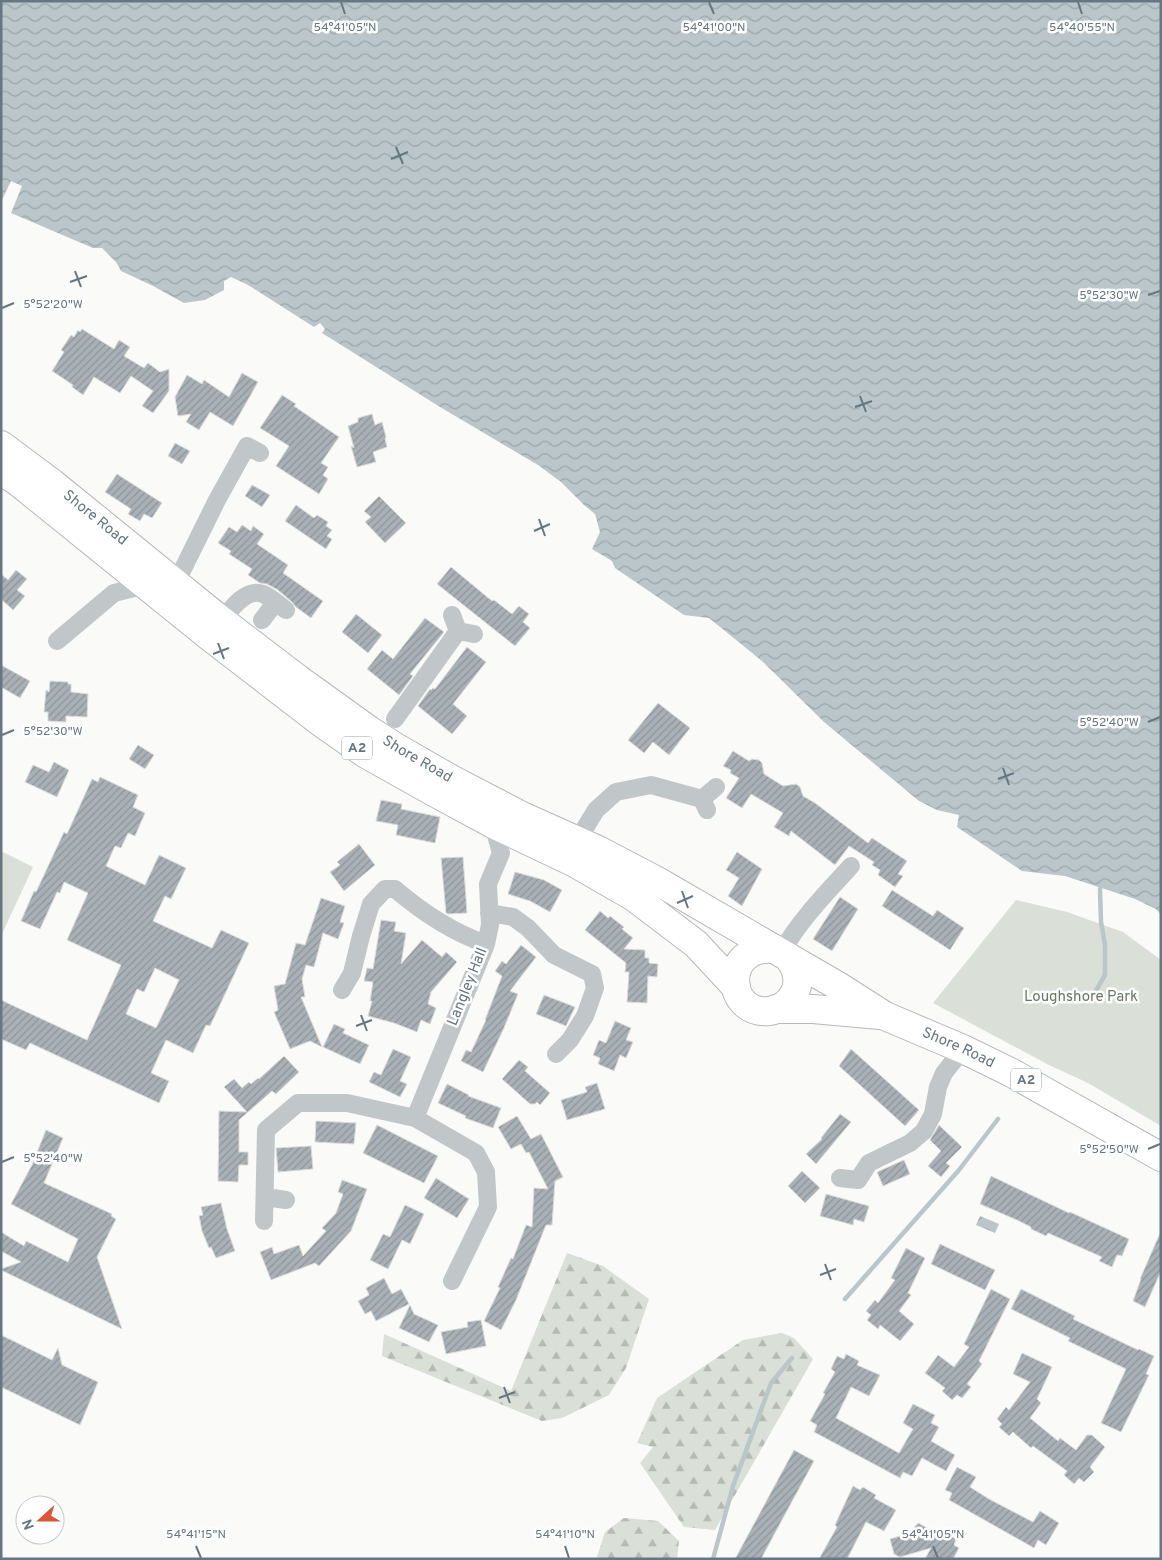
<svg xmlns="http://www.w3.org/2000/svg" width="1162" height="1560" font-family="Overpass,sans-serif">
  <defs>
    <pattern id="forest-firs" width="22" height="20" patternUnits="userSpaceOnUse" patternTransform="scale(1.25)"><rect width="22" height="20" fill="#dadfd7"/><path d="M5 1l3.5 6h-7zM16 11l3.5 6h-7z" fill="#b5bab4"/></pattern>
    <pattern id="water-waves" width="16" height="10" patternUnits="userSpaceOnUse" patternTransform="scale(1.25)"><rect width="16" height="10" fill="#bac6c9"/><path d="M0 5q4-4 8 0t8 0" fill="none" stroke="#9ba6a9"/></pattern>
    <pattern id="building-hatch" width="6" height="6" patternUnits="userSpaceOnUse" patternTransform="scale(1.25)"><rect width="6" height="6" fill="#a9b1b7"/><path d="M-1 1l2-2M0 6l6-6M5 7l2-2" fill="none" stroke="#8d959a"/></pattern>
  </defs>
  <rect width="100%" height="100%" fill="#fafaf8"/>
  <path fill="url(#forest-firs)" d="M567,1253L603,1266L649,1299L626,1368L609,1395L562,1418L542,1421L382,1356L384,1334L511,1391Z
    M782,1333L794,1338L813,1359L715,1530L684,1527L640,1463L653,1447L637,1443L657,1398L743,1340Z
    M624,1518L658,1521L679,1541L677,1559H599L597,1557L605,1532Z"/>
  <path fill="#dadfd7" d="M1,851L33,867L2,934L1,933Z
    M1016,900L1067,912L1123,932L1161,960V1126L1088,1083L1049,1065L933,1003Z"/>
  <path fill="url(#water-waves)" d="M1,1H1161V915L1156,909L1135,899L1065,876L1022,871L957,827L959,815L937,810L919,801L824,722L762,661L709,618L684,615L615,568L612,561L592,549L600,532L595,514L584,505L561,482L538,465L440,407L322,333L325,329L320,323L314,327L248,285L231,277L224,281V290L205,300L184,303L153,286L121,271L116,262L102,248H93L11,213L22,186L11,181L1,202Z
    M980,1216L999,1224L995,1233L976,1225Z"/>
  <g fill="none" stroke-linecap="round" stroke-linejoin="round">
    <path stroke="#bac6c9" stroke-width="4.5" d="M1094,994L1105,975V945L1101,922L1100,889
      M845,1299L959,1170L998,1119
      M713,1559L733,1486L771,1383L792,1358"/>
  </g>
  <path fill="url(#building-hatch)" stroke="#dcdcda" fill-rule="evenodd" d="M82,329L114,349L119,340L130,347L124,356L144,368L148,363L160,372L169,369V391L153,413L142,406L153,391L131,376L120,393L94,377L83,395L72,387L73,385L52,371L64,352L61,350L71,335L74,337L78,330L80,332Z
    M242,373L258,382L233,426L210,412L199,430L186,422L191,414L178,416L175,397L187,375L202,384L204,380L229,397Z
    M282,395L296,404L294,406L339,437L321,463L328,467L323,475L328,479L319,494L276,466L289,446L260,428Z
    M372,414L375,425L382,422L386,437L385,439L387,447L373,452L376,462L357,467L351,446L354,448L348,426L358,422V418Z
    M175,443L190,451L182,464L168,456Z
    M117,474L162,503L152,518L144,514L140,521L128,514L131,509L105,492Z
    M252,485L270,495L262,507L245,496Z
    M379,496L406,523L385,543L365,522L371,517L364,511Z
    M296,505L314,518L317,515L328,522L326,526L332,530L327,536L332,539L326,549L285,521Z
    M242,525L251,531L253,526L264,534L257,544L288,565L283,573L323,601L311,618L296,607L292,602L278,590L267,584L260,583L248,575L252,569L229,554L231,551L218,543L229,527L237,532Z
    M451,567L492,601L494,600L512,614L519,606L529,614L523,622L530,628L515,646L437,584Z
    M16,570L27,579L17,590L25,596L13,610L1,599V574L8,580Z
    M356,614L382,635L368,653L342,632Z
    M425,618L444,632L410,674L413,676L399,695L367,669L382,650L393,659Z
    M467,647L486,662L453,704L467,716L452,734L418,706L430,689L431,690L433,688L435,689Z
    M1,665L30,681L20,698L1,687Z
    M50,681L68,682V684H71V692L88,694L87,717L66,716V722L48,721V712H44L46,690L49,692Z
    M658,703L690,728L669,755L653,742L644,753L628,740Z
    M138,745L154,755L145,769L129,759Z
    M733,751L749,761L752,759L759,760L762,763L764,774L783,786L796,784L800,787L803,796L815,803L868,843L872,838L907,861L898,874L903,876L895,887L878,875L880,870L872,865L874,862L849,846L835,865L791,831L789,836L774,827L783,813L751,794L742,808L726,798L739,778L730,773L731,770L723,766Z
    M54,762L69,770L57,797L25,782L33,765L49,772Z
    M100,777L138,795L133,807L145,813L135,836L128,833L121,848L115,846L106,866L145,885L159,855L186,868L171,899L165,896L153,921L212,948L221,930L249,943L210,1026L206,1025L193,1053L166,1040L151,1073L169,1081L159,1103L30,1043L26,1050L1,1039V1000L87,1040L121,965L67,940L88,893L64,882L60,893L57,892L40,929L21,921L34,891L36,892L64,832L67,834L92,779L98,782ZM155,968L179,980L156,1028L126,1014L137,989L144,992Z
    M381,800L402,804L401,809L440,817L435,843L396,835L398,825L376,821Z
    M359,844L375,865L344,891L330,872L340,865L337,862Z
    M737,852L762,869L742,906L728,896L739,878L726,870Z
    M463,857L467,913L448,914L446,913L441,858Z
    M515,872L544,880L562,890L550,912L530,901L508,894Z
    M892,890L933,916L937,910L964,928L950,950L882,906Z
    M840,897L858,909L832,951L813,939Z
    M321,898L345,906L340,922L344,923L338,939L323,933L314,967L306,965L302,979L305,997H301L322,1047L310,1041L290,1049L274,1012L278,1010L274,986L285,984L296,943L305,945Z
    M600,911L608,918L610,916L624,927L622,929L633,938L624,949L645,950V958H649V963L658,964L657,977L648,976L647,1003L627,1002L629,972H625L626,963L585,930Z
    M381,920L396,922L394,931L406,933L401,964L422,940L442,957L446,952L457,962L431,992L428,1004L436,1008L430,1024L421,1020L417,1032L394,1023L368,1016L372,1001H370L373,982L364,981L367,968L373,969Z
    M521,945L536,957L510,991L518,994L503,1030L483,1072L461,1061L466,1050L471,1052L486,1020H485L502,976L495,971L502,961L506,964Z
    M544,995L575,1007L566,1026L536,1014Z
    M615,1021L631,1028L626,1040L633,1042L626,1058L620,1055L614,1071L598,1064L600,1058L593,1055L599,1040L606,1043Z
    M334,1024L345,1029L343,1033L369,1045L360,1064L323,1047Z
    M393,1049L411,1057L400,1081L407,1084L400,1097L369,1082L374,1072L381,1075Z
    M851,1049L919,1110L905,1126L839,1066Z
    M284,1056L299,1072L276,1094L272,1091L239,1120V1152H248V1165H239L238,1182L218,1181L219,1111L247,1112L224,1087L234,1079L242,1088L249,1082L251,1084L258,1078L259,1079Z
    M519,1060L528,1067L525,1071L550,1093L540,1105L537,1102L535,1104H530L502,1079Z
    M597,1083L605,1109L567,1120L561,1100L587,1092L585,1087Z
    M447,1084L469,1095L468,1096L501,1108L493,1128L465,1118L466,1116L438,1103Z
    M840,1114L851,1122L816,1164L806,1154L822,1139L821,1138Z
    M517,1116L531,1139L541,1134L563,1177L555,1181L552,1225H546L516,1300L501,1330L484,1321L500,1288L498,1287L511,1258L513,1259L526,1225L532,1227L534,1188L548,1189L529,1152L526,1153L521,1144L511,1149L498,1127Z
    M316,1121L356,1123L354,1144L315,1142Z
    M377,1125L438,1156L424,1183L363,1153Z
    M939,1125L962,1147L946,1163L950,1166L941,1177L928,1166L941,1151L930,1140Z
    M46,1130L63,1138L44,1183L112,1214L111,1216L116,1219L97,1257L122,1329L1,1270V1269L21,1262L1,1251V1232L24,1246L26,1241L68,1262L78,1239L11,1204L32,1165Z
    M311,1146L313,1169L278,1172L276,1148Z
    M904,1160L910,1174L883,1186L877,1172Z
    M802,1171L820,1188L805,1203L788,1186Z
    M991,1176L1069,1213L1070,1212L1129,1239L1122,1256L1117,1255L1112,1267L1099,1261L1102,1257L1048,1233L1046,1236L1031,1229V1227L1019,1221L980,1204Z
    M436,1178L469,1199L457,1218L424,1198Z
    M342,1180L367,1189L351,1231L319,1266L315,1263L271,1280L260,1252L272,1247L274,1254L299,1245L303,1256L326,1231L322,1228L336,1213L343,1194L338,1192Z
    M826,1194L869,1206L864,1222L854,1219L853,1225L820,1216Z
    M221,1203L227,1229L235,1251L216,1258L211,1247L209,1248L202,1231L199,1216L203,1215L201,1207Z
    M405,1205L424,1214L410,1244L402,1240L388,1269L370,1260L383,1234L390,1237Z
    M1161,1231V1271L1145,1307L1133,1301L1141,1279H1140Z
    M940,1244L995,1270L985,1290L931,1264Z
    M906,1248L925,1258L908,1293L911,1295L899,1311L914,1324L900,1341L880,1325L878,1329L867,1320L871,1315L866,1311L875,1300L878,1303L895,1280L891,1278Z
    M384,1278L392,1294L401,1289L409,1304L376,1321L371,1311L365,1314L358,1301L369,1295L366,1288Z
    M991,1289L1010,1299L979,1361L982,1364L967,1384L971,1387L962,1398L957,1395L952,1400L942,1391L945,1388L925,1373L938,1355L954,1367L969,1347L964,1344Z
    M1021,1289L1075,1316L1073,1319L1138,1350L1139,1349L1154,1356L1146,1374L1149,1375L1121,1432L1101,1423L1126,1369L1068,1341L1070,1338L1011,1309Z
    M410,1305L414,1314L438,1325L429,1342L399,1328Z
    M481,1320L486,1346L446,1354L441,1332L468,1327L467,1322Z
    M1,1335L52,1360L58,1348L62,1365L98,1382L80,1425L1,1387Z
    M1022,1353L1052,1367L1037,1399L1041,1403L1030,1418L1058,1441L1060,1438L1076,1450L1087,1435H1092L1105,1447L1090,1467L1094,1472L1084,1482L1079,1478L1074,1484L1064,1475L1067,1471L1033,1446L1031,1448L1013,1432L1009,1436L999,1427L1002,1424L997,1419L1006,1407L1009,1410L1030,1382L1013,1374Z
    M846,1354L859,1361L857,1365L880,1375L869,1396L851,1387L836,1418L899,1453L913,1429L903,1423L913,1404L935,1415L931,1423L939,1427L931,1441L955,1455L946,1471L922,1458L912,1476L903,1472L900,1478L814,1432L817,1425L810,1421L825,1394L823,1393L835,1372L831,1369L837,1356L844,1359Z
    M794,1450L814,1461L783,1518L761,1559H735Z
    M957,1467L976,1477L970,1487L989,1499L1033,1522L1040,1511L1059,1523L1046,1545L1038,1540L1034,1548L949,1500L952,1493L945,1490Z
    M853,1486L860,1490L863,1487L876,1495L874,1498L896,1510L884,1531L866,1522L847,1559H819L837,1527L835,1525Z
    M918,1523L944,1537L946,1533L956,1539L954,1545L959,1548L953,1559H925L931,1548L900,1557L894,1554L890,1539L910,1533Z"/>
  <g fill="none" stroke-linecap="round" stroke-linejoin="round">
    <g stroke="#b5b9bc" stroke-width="30">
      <g id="trunk">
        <path id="s1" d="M1,445L52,483L222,621L298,679L369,730L397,748L451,779L522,816L598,850L659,882L838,986L885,1016L963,1049L1012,1073L1161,1157"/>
        <path d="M1,471L17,481L209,636L319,721L366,754L432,791L493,824L575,863L634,897L696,944L736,987"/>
        <path d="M774,949C722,944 724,1015 769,1011C780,1010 789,1003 794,994C801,981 797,969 789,958"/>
        <path d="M776,1009H813L880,1015"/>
      </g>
    </g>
    <path stroke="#c1c6c9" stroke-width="18" d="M176,583L217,500L247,446L260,453
      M452,615L458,631L474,634
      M262,620L275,603
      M222,621C230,610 246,587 263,594C271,597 279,605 286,610
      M57,641L114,593L146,585
      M395,719L458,631
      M702,799L716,787
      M577,841L596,810L616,792L651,785L702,799L707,810
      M489,913L513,917L528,928L554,955L592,974L595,988L585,1016L570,1040L556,1054
      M781,953C799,921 826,893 851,866
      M342,990L352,973L361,936L371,904L385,889H395C423,913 452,932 486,944
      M415,1118L486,944L490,925L488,884L501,853L493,824
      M840,1178L858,1180L869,1163L910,1143L924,1131L933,1114L938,1087L944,1073L963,1049
      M265,1197L286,1200
      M264,1221L266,1130L298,1103H347L415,1118L476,1153L486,1172L488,1207L452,1281"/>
    <use href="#trunk" stroke="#fff" stroke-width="28"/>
  </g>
  <path fill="none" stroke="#667781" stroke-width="2" d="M341,2L345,14M709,2L714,14M1078,2L1082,14M396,147L403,164M391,159L408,152M75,271L81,287M70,282L87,276M1148,295L1160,291M2,308L14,303M860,396L866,412M855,407L872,401M539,519L545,536M534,531L550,524M218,643L224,659M213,654L229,648M1148,722L1160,717M2,735L14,730M1003,768L1009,785M998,779L1014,773M682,891L688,908M677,903L693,896M361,1015L367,1031M356,1026L372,1020M1148,1149L1160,1144M2,1162L14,1157M825,1264L831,1280M820,1275L836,1269M504,1387L510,1403M499,1398L515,1392M196,1546L201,1558M565,1546L569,1558M933,1546L938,1558"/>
  <g text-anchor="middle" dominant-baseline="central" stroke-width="5" stroke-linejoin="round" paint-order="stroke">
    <g fill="#fff" stroke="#94a0a7" stroke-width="1">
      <rect x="342" y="736.5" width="30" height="23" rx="4"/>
      <rect x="1011" y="1068.5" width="30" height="23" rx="4"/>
    </g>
    <g font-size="14" font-weight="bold" fill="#667781">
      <text x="357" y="748">A2</text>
      <text x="1026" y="1080">A2</text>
    </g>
    <g font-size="15" fill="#667781" stroke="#fff">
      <text stroke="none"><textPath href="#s1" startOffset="119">Shore Road</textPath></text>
      <text stroke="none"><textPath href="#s1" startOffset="522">Shore Road</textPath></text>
      <text transform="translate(468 987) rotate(-68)">Langley Hall</text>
      <text stroke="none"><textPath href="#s1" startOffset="1136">Shore Road</textPath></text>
    </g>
    <g font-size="15" fill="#6a7965" stroke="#fff">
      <text x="1081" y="997">Loughshore Park</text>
    </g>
  </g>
  <g font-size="12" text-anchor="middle" fill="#667781" stroke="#fff" stroke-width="5" stroke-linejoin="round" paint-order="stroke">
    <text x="345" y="31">54°41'05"N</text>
    <text x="714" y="31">54°41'00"N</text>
    <text x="1082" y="31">54°40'55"N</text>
    <text x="1109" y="299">5°52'30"W</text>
    <text x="53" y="308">5°52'20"W</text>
    <text x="1109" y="726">5°52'40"W</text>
    <text x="53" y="735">5°52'30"W</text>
    <text x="1109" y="1153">5°52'50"W</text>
    <text x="53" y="1162">5°52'40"W</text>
    <text x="196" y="1538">54°41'15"N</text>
    <text x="565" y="1538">54°41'10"N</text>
    <text x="933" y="1538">54°41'05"N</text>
  </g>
  <rect width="1162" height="1560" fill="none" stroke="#667781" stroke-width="5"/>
  <g transform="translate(40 1520) rotate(249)"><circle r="24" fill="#ffffff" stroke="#c2c9cd"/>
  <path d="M0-4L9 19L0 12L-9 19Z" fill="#d95639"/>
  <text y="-8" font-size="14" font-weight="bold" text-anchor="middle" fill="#667781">N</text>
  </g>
</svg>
